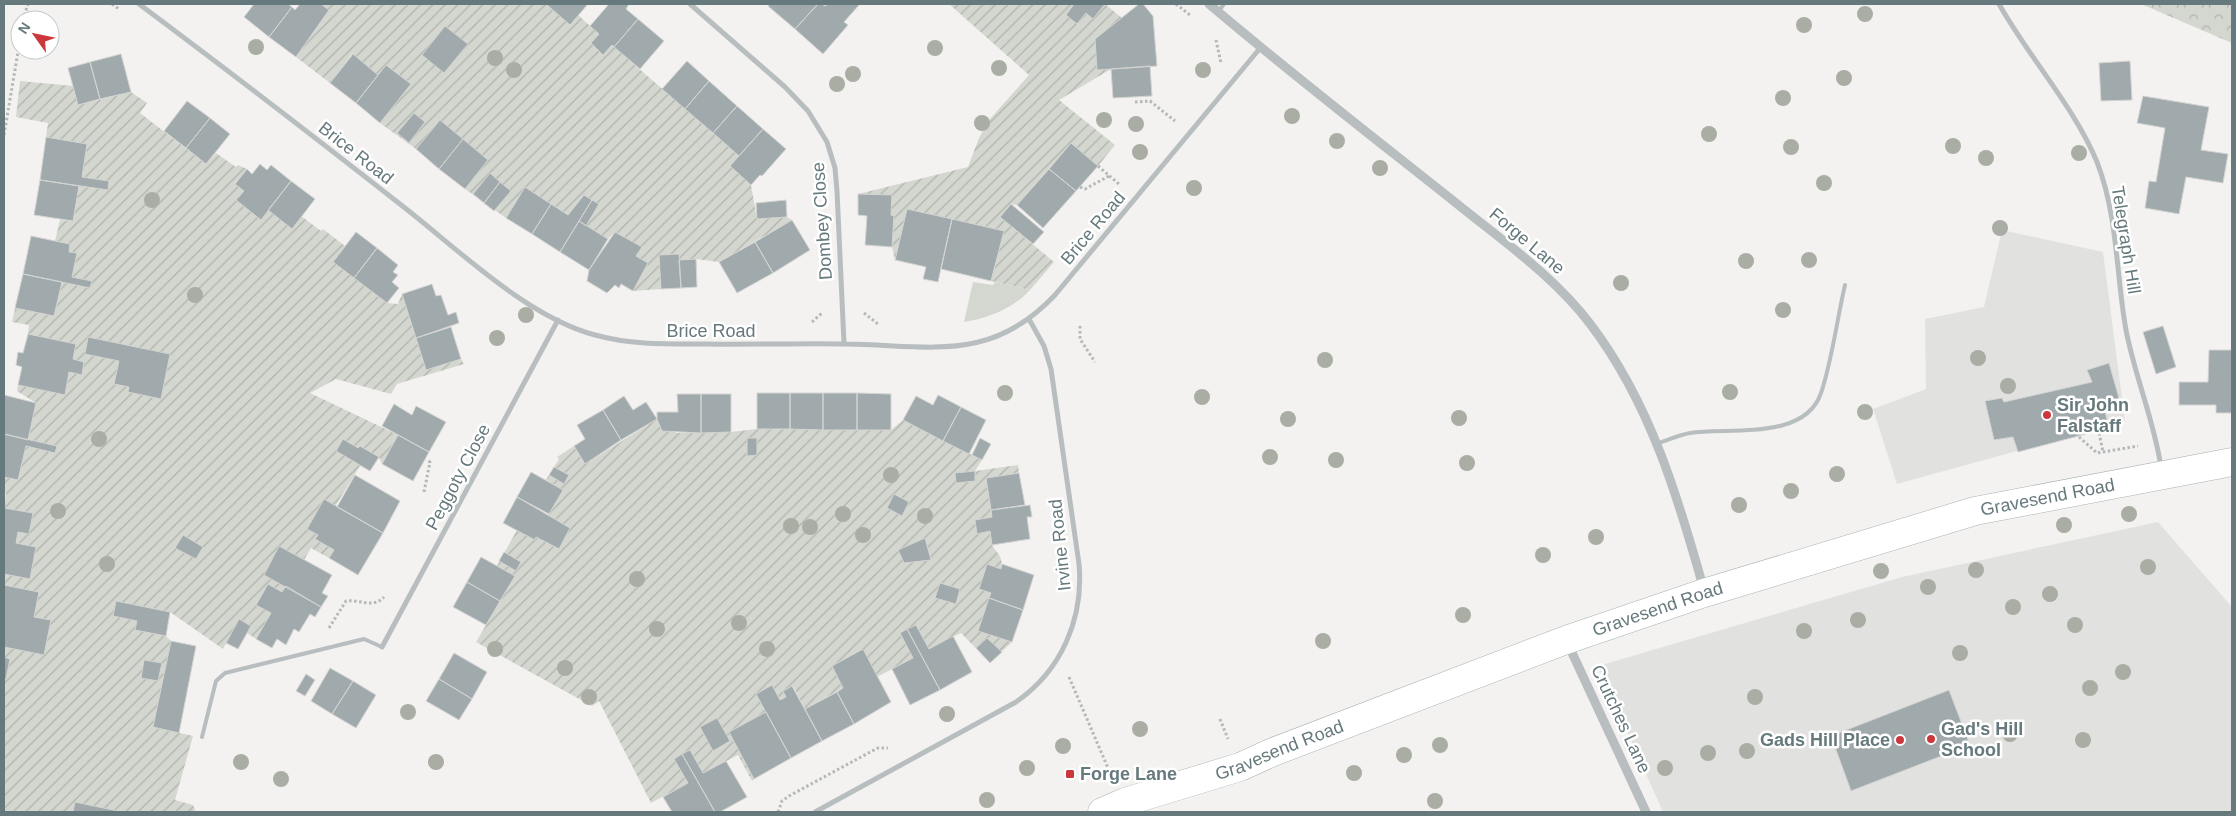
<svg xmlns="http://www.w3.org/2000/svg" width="2236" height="816" font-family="Arial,sans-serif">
  <defs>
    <pattern id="forest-crowns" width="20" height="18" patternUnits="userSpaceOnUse" patternTransform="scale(1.25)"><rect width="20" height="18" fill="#d4d7cf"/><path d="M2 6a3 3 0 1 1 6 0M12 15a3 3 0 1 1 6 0" fill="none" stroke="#b0b3ad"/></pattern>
    <pattern id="garden-furrows" width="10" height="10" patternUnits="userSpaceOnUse" patternTransform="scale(1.25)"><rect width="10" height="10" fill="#d4d7cf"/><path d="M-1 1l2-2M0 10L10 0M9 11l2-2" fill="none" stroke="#b0b3ad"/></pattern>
  </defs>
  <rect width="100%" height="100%" fill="#f3f2f0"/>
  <path fill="#e1e2e0" d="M2002,230L2103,252L2125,421L1897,484L1873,409L1926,389L1925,319L1984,307Z
    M2158,522L2232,607V812H1663L1598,666L1902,577Z"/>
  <path fill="#d4d7cf" d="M973,282L993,285L995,282L1030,290C1014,308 987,319 964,322Z"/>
  <path fill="url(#forest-crowns)" d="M2141,4H2232V43Z"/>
  <path fill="url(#garden-furrows)" d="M321,4H546L570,25L578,15L599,34L591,43L603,54L612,45L739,156L730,166L751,185L757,219L787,217L792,220L719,262L696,259L679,260L659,255L661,289L633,291L648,264L636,256L641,247L615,232L608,239L579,221L592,200L584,195L568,215L525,187L506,218L465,189L488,160L440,121L416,149L380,123L410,84L386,65L378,75L352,54L330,83L296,57L317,28L316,27L328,10Z
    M949,4H1074L1066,15L1077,24L1086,13L1093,19L1105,4L1122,18L1095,39L1097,70L1111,69L1059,100L1115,145L1098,166L1071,143L1017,205L1011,204L1000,217L1054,262L1030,290L991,281L1003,231L907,210L895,260L892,247L894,216L891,215L892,195L858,194L968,167L979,138L989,120L1029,75Z
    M20,81L73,86L78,105L131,92L147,103L140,113L206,164L216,153L236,167L238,165L247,169L235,183L244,191L236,200L261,220L268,210L292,228L301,216L321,231L323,229L345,246L334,262L387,303L398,304L402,294L426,370L461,359L464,364L397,384L391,394L336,379L310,393L398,435L382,464L379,457L370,471L360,466L315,539L334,550L329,558L311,548L304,560L279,547L264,575L286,586L282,592L268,584L256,604L271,613L256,639L247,633L251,626L239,619L223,649L170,612L166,636L171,641L153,727L193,736L175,800L193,805L196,812H4V679H6L10,659L4,657V647L44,655L51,621L34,617L39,592L4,585V574L30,579L36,548L16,543L18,532L29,533L33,513L4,508L6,493L4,492V477L18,480L26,446L55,452L57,447L28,440L36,403L17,391L18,385L65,395L69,372L81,375L84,362L73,359L76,344L28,334L29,325L12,322L15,308L54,316L62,282L90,288L91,281L72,277L77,253L69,252L70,244L55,241L60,220L73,221L79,186L107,190L109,181L82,177L86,144L46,137L48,123L16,117Z
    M657,419L662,431H675L676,433L731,432L757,429L891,430L903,420L982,460L975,471L1018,465L1019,473L986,478L992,517L975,520L977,533L990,531C991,535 991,541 992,545C997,553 1004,558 1001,569L987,565L979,589L991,593L978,631L1012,642L990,663L961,633L929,649L916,625L900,633L913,658L877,677L862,649L832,666L843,688L805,709L793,686L783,691L786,697L780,700L772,685L756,694L766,712L729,732L754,779L752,781L738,755L703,773L690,750L674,759L688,783L651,803L599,701L592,706L476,642L515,576L497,566L517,530L536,537L558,549L570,528L548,516L563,490L546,480L559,459L557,457L574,446L585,464Z"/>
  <path fill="#a0aaac" stroke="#d4d4d2" d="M254,4H288L292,7L269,37L244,17Z
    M300,4H321L329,10L296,57L269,37L292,7L295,10Z
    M546,4H588L570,25Z
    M609,4H629L626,9L638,19L614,47L612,45L603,55L591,43L599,34L590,26Z
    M770,4H818L795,29L768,6Z
    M818,4H822L825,6L828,4H860L844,22L848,25L823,54L795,29Z
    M1074,4H1105L1093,19L1086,13L1077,24L1066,15Z
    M1139,4H1143L1153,16L1157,66L1097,70L1095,39Z
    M638,19L664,41L640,69L614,47Z
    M445,26L468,44L444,73L422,55Z
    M121,54L131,92L100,99L90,62Z
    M353,54L378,75L356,103L330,83Z
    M687,61L709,81L685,109L662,89Z
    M2130,61L2132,100L2101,101L2099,63Z
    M90,62L100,99L78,105L68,68Z
    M386,65L411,84L380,123L356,103Z
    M1150,66L1152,96L1113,98L1111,69Z
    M709,81L737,106L713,133L685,109Z
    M2143,96L2209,107L2201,150L2228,154L2223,183L2186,177L2179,214L2145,208L2149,181L2156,182L2165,128L2137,123Z
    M187,101L210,118L186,148L164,131Z
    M737,106L763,129L739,156L713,133Z
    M414,113L425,122L409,143L397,133Z
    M210,118L230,134L206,164L186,148Z
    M440,120L463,139L439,169L416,149Z
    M763,129L786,149L762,176L760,175L751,185L730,166Z
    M46,137L87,144L82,177L109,181L108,190L40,180Z
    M463,139L488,160L465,189L439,169Z
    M1071,143L1098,166L1076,191L1049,169Z
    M260,164L267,170L271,165L291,181L261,220L236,200L244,191L235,184L247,169L252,174Z
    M1049,169L1076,191L1043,228L1017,205Z
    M490,173L500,182L484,203L473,194Z
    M40,180L79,186L73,221L34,215Z
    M291,181L315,199L292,229L268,210Z
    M500,182L511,191L494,211L484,203Z
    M525,187L551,204L532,234L506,218Z
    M858,194L892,195L891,215L894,216L892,247L865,245L867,216L858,215Z
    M584,195L592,200L560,252L532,234L551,204L568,215Z
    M592,200L599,204L586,226L579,221Z
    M786,200L787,217L757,219L756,203Z
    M1011,204L1044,232L1033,244L1000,217Z
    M907,209L952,219L938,282L923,279L926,267L895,260Z
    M952,219L1004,231L991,281L941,269Z
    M792,220L810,250L773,273L755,242Z
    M579,221L608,239L589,270L560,252Z
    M356,232L377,248L354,278L333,262Z
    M615,232L642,247L636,256L648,263L633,291L621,284L619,288L615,285L607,293L587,281L589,270Z
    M31,236L70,244L69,252L77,253L72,277L92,281L90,288L23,274Z
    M755,242L773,273L737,293L719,262Z
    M377,248L398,265L393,272L398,275L392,282L399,288L387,303L354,278Z
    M679,254L681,288L661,289L659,255Z
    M696,259L697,287L681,288L679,260Z
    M23,274L62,282L54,316L15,308Z
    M432,284L436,296L441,295L448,315L456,312L459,323L416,338L402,294Z
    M2163,326L2176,367L2156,374L2143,332Z
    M451,327L461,359L426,370L416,338Z
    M28,334L76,344L73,359L84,362L82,375L69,372L65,395L18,385L22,367L16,365L18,352L23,353Z
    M88,337L170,354L161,399L128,392L129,387L114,384L119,361L85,354Z
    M2209,350H2232V413H2216V405H2179V382H2208Z
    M2109,363L2119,398L2103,403L2109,428L2018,452L2013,437L1994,440L1985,401L2002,398L2004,402L2092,382L2087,370Z
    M757,393H790V429H757Z
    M790,393H823V430L790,429Z
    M823,393H857V430H823Z
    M857,393L891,394V430H857Z
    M677,394H701V433L662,431L657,419V412H678Z
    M701,394H731V432L701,433Z
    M4,395L36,403L28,440L4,434Z
    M938,395L961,407L943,441L903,420L916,396L933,405Z
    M624,396L633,410L646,402L657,419L621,440L603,410Z
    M394,404L412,415L416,406L446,422L429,452L382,426Z
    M961,407L986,420L969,454L943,441Z
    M603,410L621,440L585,464L574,446L585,439L577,425Z
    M4,434L57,446L55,453L26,446L18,480L4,477Z
    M398,435L429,452L413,481L382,464Z
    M747,438H757V455L747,456Z
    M980,438L991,444L982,460L972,455Z
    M343,439L358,448L360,446L379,457L370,471L336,451Z
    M554,467L569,475L564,484L549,475Z
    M975,471V481L956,483L955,473Z
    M531,472L563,490L549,514L517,497Z
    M1019,473L1025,505L991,510L986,478Z
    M355,475L400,501L383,533L337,507Z
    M894,494L909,502L902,516L887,508Z
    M517,497L570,528L559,549L536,537L535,540L503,523Z
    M324,499L383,533L358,575L329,558L334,550L315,539L318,535L307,529Z
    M1030,505L1032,517H1027L1030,539L992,545L990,531L977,534L975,520L992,517L991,510Z
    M4,508L33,513L29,534L18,532L16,543L36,547L30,579L4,574Z
    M183,535L203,547L196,559L175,548Z
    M925,538L931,560L904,563L898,550Z
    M279,546L332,575L322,593L328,596L321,607L264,575Z
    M504,552L521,562L516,571L499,561Z
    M481,557L515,576L500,601L467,582Z
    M987,564L1001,569L1002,564L1034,575L1023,610L989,598L991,593L979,589Z
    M467,582L500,601L486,625L453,607Z
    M940,583L960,589L956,604L935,598Z
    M268,584L282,592L286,586L321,607L315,617L310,614L299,632L294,629L286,645L277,639L272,648L256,639L271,613L256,605Z
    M4,585L39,592L34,617L51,620L44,655L4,647Z
    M989,598L1023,610L1012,642L978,631Z
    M116,601L170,612L166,636L135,630L137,621L113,616Z
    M239,619L251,626L238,649L226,643Z
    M916,625L929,649L953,636L972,672L940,690L907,629Z
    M907,629L940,690L910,705L892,669L913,658L900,633Z
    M987,638L1002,652L990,663L976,648Z
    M171,641L196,646L179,733L153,727Z
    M863,649L891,702L854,724L837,692L843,688L832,666Z
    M454,653L487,672L472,699L439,679Z
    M4,657L10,659L6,679H4Z
    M144,660L162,663L158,681L141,678Z
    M330,668L353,681L332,714L311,701Z
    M306,674L315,680L305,696L296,691Z
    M439,679L472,699L459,720L426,701Z
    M353,681L376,695L356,728L332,714Z
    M772,685L780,700L786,697L783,691L792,686L822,741L791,758L756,694Z
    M1949,690L1970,745L1851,791L1831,736Z
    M837,692L854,724L822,741L805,709Z
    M766,712L791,758L754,779L729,732Z
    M717,718L730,741L713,751L700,727Z
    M690,750L703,773L726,761L747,797L720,812H715L682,754Z
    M682,754L715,812H672L663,797L688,783L674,759Z
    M75,802L118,811V812H73Z"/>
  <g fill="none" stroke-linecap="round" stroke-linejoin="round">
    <g stroke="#acb2b3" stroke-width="29">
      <g id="primary">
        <path id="s1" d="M1102,812L1125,802L1240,767L1273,752L1566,640L1704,593L1975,511L2232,462"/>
      </g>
    </g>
    <path stroke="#b4b8b9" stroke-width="3" stroke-dasharray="2.5 2.5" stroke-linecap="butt" d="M112,4L119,9
      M1176,4L1190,15
      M23,20L28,4
      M1216,40L1221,63
      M1135,102L1150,101L1175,121
      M4,135L20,40
      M1098,166L1120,185
      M1080,187L1085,189L1109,176
      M864,313L878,324
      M812,322L822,313
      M1080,326V339L1095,362
      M2099,433L2103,452
      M2079,437L2097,453L2138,446
      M424,492L430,462L426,460
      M329,628L346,601C360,599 373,609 384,597
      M1069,677L1111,775
      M1220,719L1228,739
      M778,812L782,801L789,796L872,751L878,748H888"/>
    <path stroke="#b8bebf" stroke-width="4" d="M1218,12L1224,4
      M1658,443C1668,440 1679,435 1690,433C1729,427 1805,441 1821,393C1832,361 1837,319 1845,285
      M202,737L216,681L225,673L364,639L382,647"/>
    <path stroke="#b8bebf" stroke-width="5" d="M139,4C229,71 317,139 405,208C460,251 527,317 595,335C631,345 667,344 704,344C751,345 799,343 846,344C930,345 990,364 1055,295L1261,47
      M690,4L785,87L808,111L827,142L835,168L837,191L844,343
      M1999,4C2028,56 2075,108 2097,162C2118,216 2116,275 2126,330C2135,377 2154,420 2161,467
      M382,647L558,320
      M815,812L1016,702C1061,671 1084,619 1079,564L1051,369L1044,346L1029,319"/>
    <path stroke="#b8bebf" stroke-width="9" d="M1209,4C1289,72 1373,137 1456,203C1503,241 1555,277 1591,325C1650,403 1678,497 1704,590
      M1567,642L1646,812"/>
    <use href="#primary" stroke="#fff" stroke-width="28"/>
  </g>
  <g fill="#a9ada3">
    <circle cx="1865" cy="14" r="8"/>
    <circle cx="1804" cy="25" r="8"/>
    <circle cx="256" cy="47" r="8"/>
    <circle cx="935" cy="48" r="8"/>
    <circle cx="495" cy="58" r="8"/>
    <circle cx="999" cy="68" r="8"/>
    <circle cx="514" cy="70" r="8"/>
    <circle cx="1203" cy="70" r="8"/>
    <circle cx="853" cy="74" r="8"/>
    <circle cx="1844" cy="78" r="8"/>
    <circle cx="837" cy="84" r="8"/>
    <circle cx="1783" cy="98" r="8"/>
    <circle cx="1292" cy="116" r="8"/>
    <circle cx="1104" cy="120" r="8"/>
    <circle cx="982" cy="123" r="8"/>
    <circle cx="1136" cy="124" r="8"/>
    <circle cx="1709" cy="134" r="8"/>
    <circle cx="1337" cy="141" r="8"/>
    <circle cx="1953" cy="146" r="8"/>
    <circle cx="1791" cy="147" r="8"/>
    <circle cx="1140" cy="152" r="8"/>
    <circle cx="2079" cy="153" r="8"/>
    <circle cx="1986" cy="158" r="8"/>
    <circle cx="1380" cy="168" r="8"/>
    <circle cx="1824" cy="183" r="8"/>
    <circle cx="1194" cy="188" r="8"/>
    <circle cx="152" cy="200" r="8"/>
    <circle cx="2000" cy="228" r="8"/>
    <circle cx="1809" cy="260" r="8"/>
    <circle cx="1746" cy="261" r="8"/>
    <circle cx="1621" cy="283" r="8"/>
    <circle cx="195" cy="295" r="8"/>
    <circle cx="1783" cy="310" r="8"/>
    <circle cx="526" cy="315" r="8"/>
    <circle cx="497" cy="338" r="8"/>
    <circle cx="1978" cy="358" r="8"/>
    <circle cx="1325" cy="360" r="8"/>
    <circle cx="2008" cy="386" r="8"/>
    <circle cx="1730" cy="392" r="8"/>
    <circle cx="1005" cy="393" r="8"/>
    <circle cx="1202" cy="397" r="8"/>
    <circle cx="1865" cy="412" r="8"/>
    <circle cx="1459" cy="418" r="8"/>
    <circle cx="1288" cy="419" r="8"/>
    <circle cx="99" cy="439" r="8"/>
    <circle cx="1270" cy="457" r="8"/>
    <circle cx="1336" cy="460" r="8"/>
    <circle cx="1467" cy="463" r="8"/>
    <circle cx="1837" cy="474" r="8"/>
    <circle cx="891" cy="475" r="8"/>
    <circle cx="1791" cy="491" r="8"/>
    <circle cx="1739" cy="505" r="8"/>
    <circle cx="58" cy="511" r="8"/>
    <circle cx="843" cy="514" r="8"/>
    <circle cx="2129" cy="514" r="8"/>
    <circle cx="925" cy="516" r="8"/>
    <circle cx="2064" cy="525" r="8"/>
    <circle cx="791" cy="526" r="8"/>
    <circle cx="810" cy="527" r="8"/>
    <circle cx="863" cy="535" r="8"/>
    <circle cx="1596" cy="537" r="8"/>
    <circle cx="1543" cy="555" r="8"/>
    <circle cx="107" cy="564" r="8"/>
    <circle cx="2148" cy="567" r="8"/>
    <circle cx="1976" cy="570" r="8"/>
    <circle cx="1881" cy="571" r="8"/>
    <circle cx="637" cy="579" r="8"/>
    <circle cx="1928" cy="587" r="8"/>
    <circle cx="2050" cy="594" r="8"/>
    <circle cx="2013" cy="607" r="8"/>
    <circle cx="1463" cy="615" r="8"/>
    <circle cx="1858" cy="620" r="8"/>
    <circle cx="739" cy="623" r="8"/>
    <circle cx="2075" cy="625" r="8"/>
    <circle cx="657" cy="629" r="8"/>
    <circle cx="1804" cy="631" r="8"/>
    <circle cx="1323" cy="641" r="8"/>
    <circle cx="495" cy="649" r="8"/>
    <circle cx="767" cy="649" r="8"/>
    <circle cx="1960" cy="653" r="8"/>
    <circle cx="565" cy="668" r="8"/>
    <circle cx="2123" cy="672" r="8"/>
    <circle cx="2090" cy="688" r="8"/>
    <circle cx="589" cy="697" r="8"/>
    <circle cx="1755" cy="697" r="8"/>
    <circle cx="408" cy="712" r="8"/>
    <circle cx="947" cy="714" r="8"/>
    <circle cx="1140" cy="729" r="8"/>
    <circle cx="2010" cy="734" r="8"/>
    <circle cx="2083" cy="740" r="8"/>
    <circle cx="1440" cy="745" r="8"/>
    <circle cx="1063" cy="746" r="8"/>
    <circle cx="1747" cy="751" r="8"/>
    <circle cx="1708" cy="753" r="8"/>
    <circle cx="1404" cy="755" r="8"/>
    <circle cx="241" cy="762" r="8"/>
    <circle cx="436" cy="762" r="8"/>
    <circle cx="1027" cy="768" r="8"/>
    <circle cx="1665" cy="768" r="8"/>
    <circle cx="1354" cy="773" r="8"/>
    <circle cx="281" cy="779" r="8"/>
    <circle cx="987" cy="800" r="8"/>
    <circle cx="1435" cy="801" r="8"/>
  </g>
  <g fill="#cc373c" stroke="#fff" stroke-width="2">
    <circle cx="2047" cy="415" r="5"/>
    <circle cx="1931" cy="739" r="5"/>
    <circle cx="1900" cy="740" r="5"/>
    <rect x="1065" y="769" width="10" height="10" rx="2.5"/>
  </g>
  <g text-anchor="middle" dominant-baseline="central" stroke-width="5" stroke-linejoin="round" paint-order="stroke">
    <g font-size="18" fill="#66797d" stroke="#fff">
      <text transform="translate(356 153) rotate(38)">Brice Road</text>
      <text transform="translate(822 221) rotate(-94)">Dombey Close</text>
      <text transform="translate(1093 228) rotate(-50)">Brice Road</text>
      <text transform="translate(2126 240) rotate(81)">Telegraph Hill</text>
      <text transform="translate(1527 241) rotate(40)">Forge Lane</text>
      <text x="711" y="331">Brice Road</text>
      <text transform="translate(458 477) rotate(-62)">Peggoty Close</text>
      <text stroke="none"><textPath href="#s1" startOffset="998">Gravesend Road</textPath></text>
      <text transform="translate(1060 545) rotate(-96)">Irvine Road</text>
      <text stroke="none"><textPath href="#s1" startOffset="592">Gravesend Road</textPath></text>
      <text transform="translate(1621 719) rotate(65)">Crutches Lane</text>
      <text stroke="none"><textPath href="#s1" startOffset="188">Gravesend Road</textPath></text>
    </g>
    <g font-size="18" font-weight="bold" fill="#66797d" stroke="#fff" text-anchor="start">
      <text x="2057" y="405">Sir John<tspan x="2057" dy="21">Falstaff</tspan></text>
      <text x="1941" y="729">Gad's Hill<tspan x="1941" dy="21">School</tspan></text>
      <text x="1890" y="740" text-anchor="end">Gads Hill Place</text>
      <text x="1080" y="774">Forge Lane</text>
    </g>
  </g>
  <rect width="2236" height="816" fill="none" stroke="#66797d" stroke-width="10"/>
  <g transform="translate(35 35) rotate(303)"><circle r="24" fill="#ffffff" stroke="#c2c9cb"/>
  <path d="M0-4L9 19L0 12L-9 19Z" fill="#cc373c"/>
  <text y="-8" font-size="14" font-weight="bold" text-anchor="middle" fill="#66797d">N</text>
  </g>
</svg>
